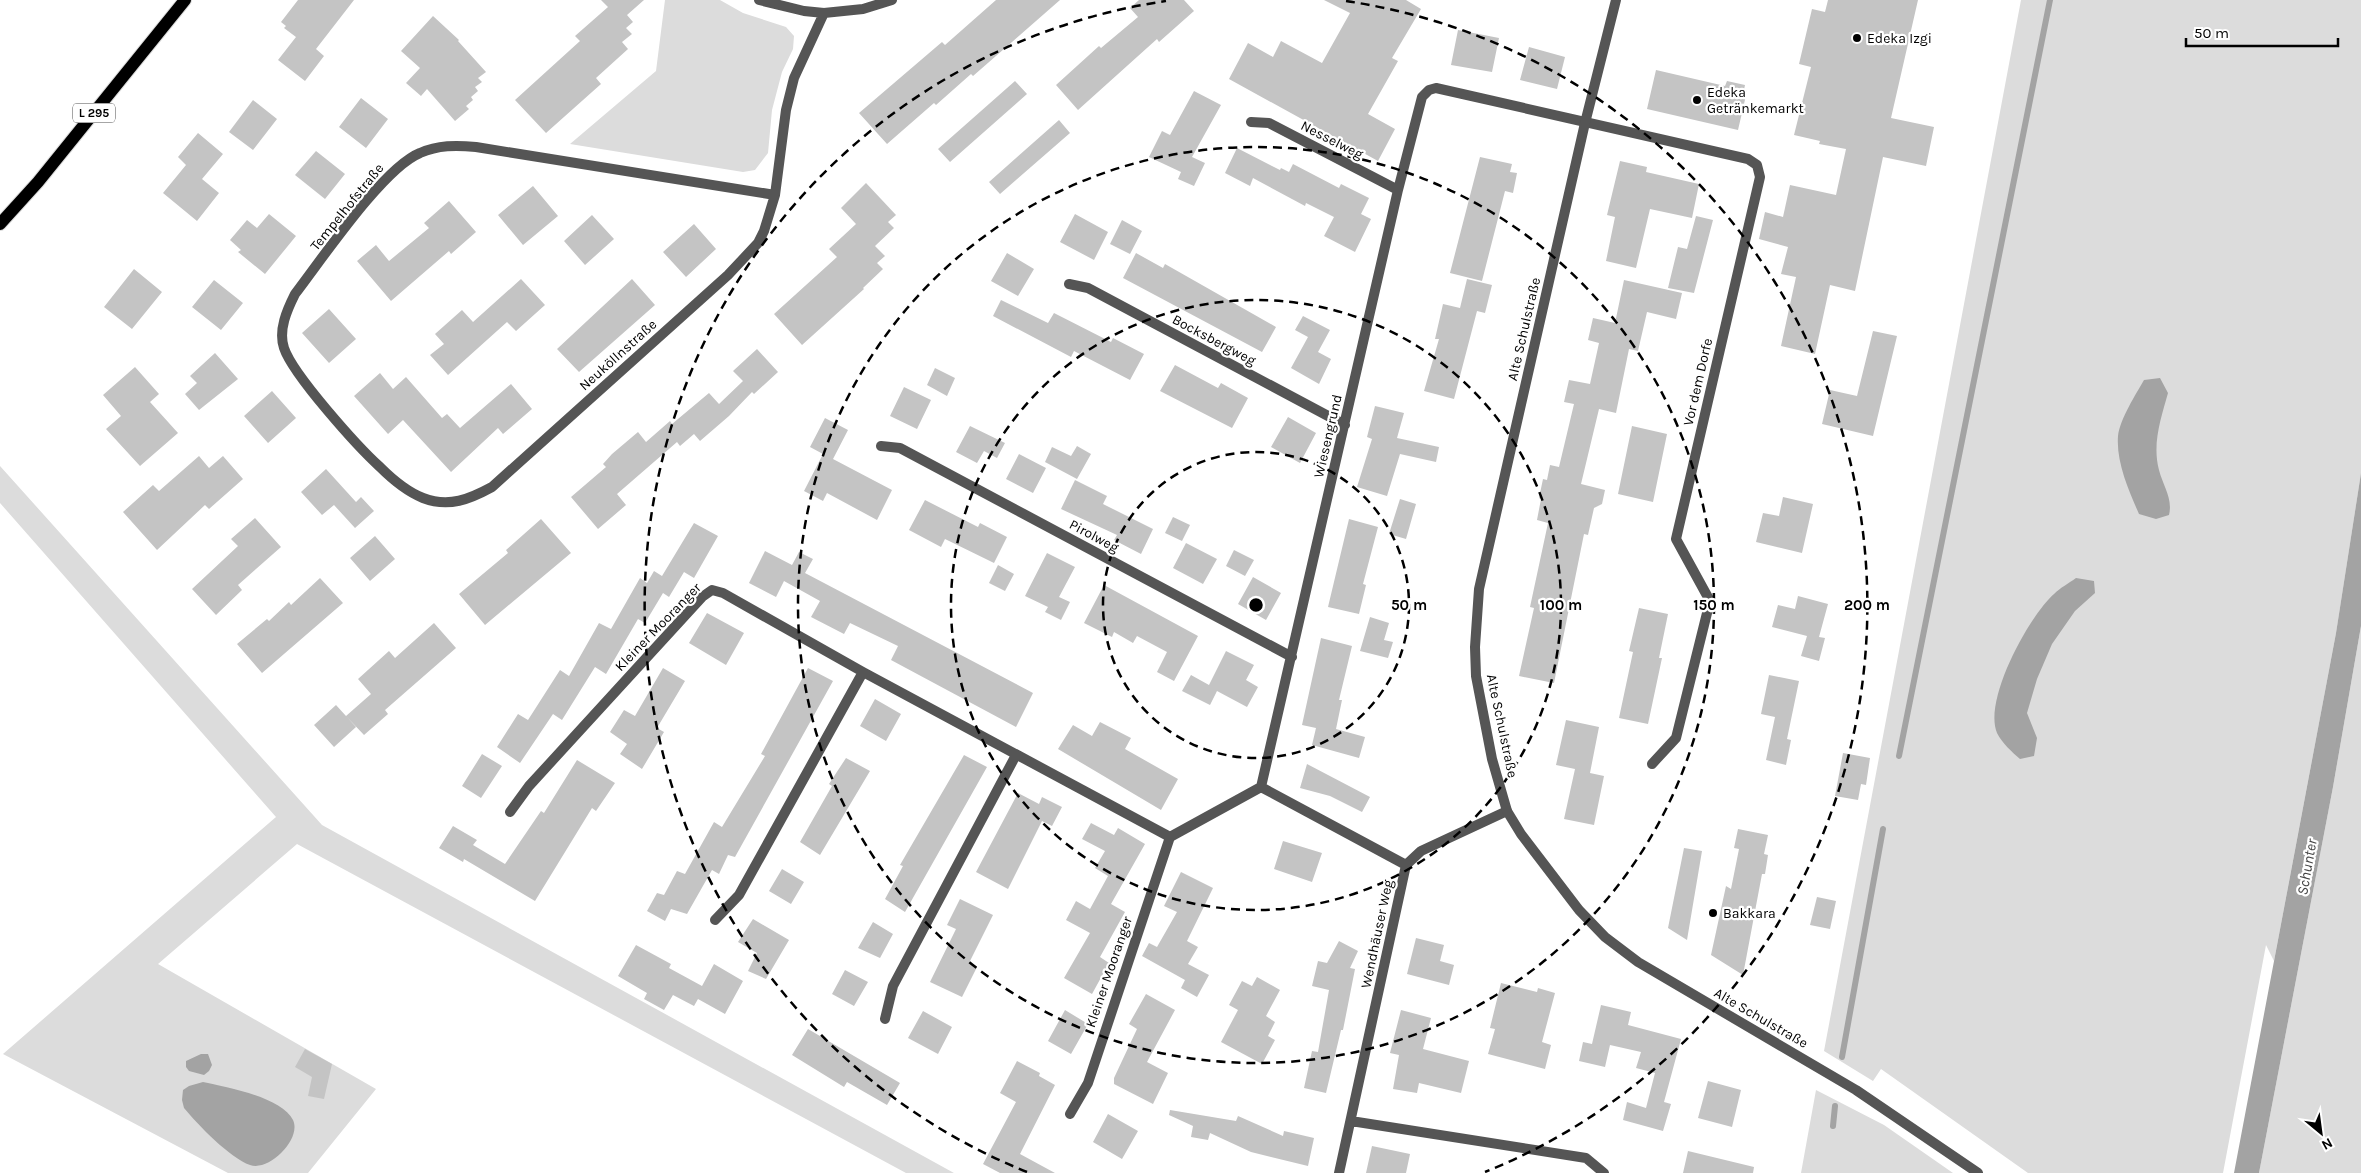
<svg xmlns="http://www.w3.org/2000/svg" width="2361" height="1173" font-family="Karla,sans-serif">
  <rect width="100%" height="100%" fill="#fff"/>
  <path fill="#dcdcdc" d="M665,0H720L743,13L786,27L794,36L793,49L782,72L772,110L768,153L755,170L743,172L570,144L656,71Z
    M2021,0H2361V473L2336,633L2274,961L2266,945L2223,1173H2028L1881,1069L1873,1081L1824,1051Z
    M0,466L322,825L954,1173H906L297,844L158,964L376,1089L308,1173H228L3,1054L276,817L0,503Z
    M2361,626V1173H2259L2333,787Z
    M1816,1090L1884,1125L1953,1173H1801Z"/>
  <path fill="#a3a3a3" d="M2160,378L2168,393C2161,418 2152,444 2159,470C2163,486 2173,498 2169,515L2156,519L2139,514C2129,491 2116,462 2118,436C2120,419 2136,394 2144,380Z
    M2361,473V626L2333,787L2259,1173H2234L2336,633Z
    M2076,578L2094,581L2095,593L2075,611L2052,644L2037,679L2027,713L2037,738L2034,756L2020,759C2012,752 2002,743 1997,733C1983,700 2029,616 2054,594C2060,588 2069,583 2076,578Z
    M201,1054H208L212,1065L209,1071L204,1075L189,1071L186,1067V1061Z
    M203,1082C226,1087 282,1097 293,1120C302,1139 269,1172 250,1165C230,1158 198,1125 184,1108L182,1100L183,1090L189,1086Z"/>
  <g fill="none" stroke-linecap="round" stroke-linejoin="round">
    <path stroke="#a3a3a3" stroke-width="6" d="M1899,756L2050,0
      M1842,1057L1883,829
      M1833,1126L1835,1106"/>
  </g>
  <path fill="#c4c4c4" d="M298,0H354L316,49L324,56L305,81L278,60L296,37L284,28L286,26L281,22Z
    M601,0H644L627,15L633,22L626,28L632,34L622,42L628,49L596,78L601,84L546,133L515,100L580,41L575,36L608,7Z
    M996,0H1060L973,76L971,74L936,105L934,103L887,144L859,113L942,42L945,45Z
    M1139,0H1184L1194,11L1159,42L1157,39L1078,110L1056,85L1099,46L1101,48L1138,17L1130,8Z
    M1324,0H1406L1421,9L1392,58L1398,61L1368,114L1395,129L1378,161L1229,79L1248,43L1273,57L1281,41L1322,63L1350,13Z
    M1828,0H1918L1891,118L1934,127L1926,166L1883,157L1855,291L1830,285L1815,354L1781,346L1796,277L1781,274L1788,247L1759,239L1765,212L1783,217L1790,185L1836,195L1846,149L1819,144L1820,141L1794,135L1811,67L1799,64L1812,9L1825,12Z
    M433,16L459,40L458,41L486,72L478,78L482,82L475,87L478,91L471,97L473,100L466,106L469,109L455,121L427,89L421,96L406,83L420,68L401,51Z
    M1458,30L1499,38L1492,72L1451,65Z
    M1529,47L1565,57L1557,89L1520,80Z
    M1656,70L1725,86L1727,81L1745,85L1744,90L1747,91L1738,130L1647,109Z
    M1015,81L1027,94L950,162L938,149Z
    M1194,91L1221,105L1192,157L1205,163L1194,186L1178,179L1181,172L1149,157L1162,131L1170,135Z
    M361,98L388,119L366,148L339,127Z
    M253,100L277,119L253,150L229,132Z
    M1059,120L1070,133L1000,194L989,182Z
    M198,133L223,154L202,179L219,193L197,221L163,193L186,165L178,157Z
    M1237,148L1280,170L1281,168L1289,172L1293,164L1339,188L1341,184L1369,198L1361,214L1371,219L1355,252L1324,236L1334,217L1306,203L1305,206L1253,178L1250,186L1225,173Z
    M316,151L345,174L325,199L295,175Z
    M1480,157L1512,164L1510,172L1517,173L1513,193L1505,191L1482,281L1450,273Z
    M1620,161L1647,167L1646,172L1699,184L1692,218L1650,209L1636,268L1606,261L1615,217L1607,215Z
    M866,183L896,215L888,222L894,228L875,246L885,256L877,263L883,269L863,288L864,289L802,345L774,314L837,257L829,249L856,224L841,208Z
    M533,186L558,216L523,245L498,215Z
    M449,201L476,232L451,254L449,251L391,301L357,261L376,245L389,261L429,228L424,223Z
    M269,214L296,236L265,274L238,252L241,250L230,240L247,220L257,228Z
    M1075,214L1108,232L1094,260L1060,242Z
    M592,215L614,239L585,265L564,241Z
    M1696,216L1713,220L1694,293L1668,288L1678,247L1687,249Z
    M1122,220L1142,231L1130,254L1110,244Z
    M694,224L716,249L686,277L663,252Z
    M1007,253L1034,269L1018,296L991,281Z
    M1136,253L1163,268L1165,264L1276,327L1262,352L1123,278Z
    M134,269L162,292L132,329L104,307Z
    M521,279L545,305L516,331L507,322L448,375L430,355L444,344L435,334L462,310L473,322Z
    M632,279L655,305L579,372L557,349Z
    M1467,279L1492,285L1485,313L1477,311L1454,399L1424,391L1439,339H1435L1443,304L1460,308Z
    M214,280L243,303L221,330L192,307Z
    M1624,280L1682,293L1676,319L1647,312L1638,351L1629,349L1616,413L1599,409L1581,484L1605,490L1602,504L1594,508L1588,535L1584,534L1554,683L1519,676L1534,608L1530,607L1548,523L1537,520L1541,499L1539,498L1543,479L1547,480L1550,465L1559,467L1574,404L1564,402L1569,380L1590,384L1599,343L1588,340L1593,318L1615,323Z
    M1001,300L1048,323L1054,313L1111,342L1113,338L1144,354L1130,380L1074,351L1071,357L993,316Z
    M329,309L356,339L329,363L302,333Z
    M1303,316L1330,330L1318,352L1331,359L1319,384L1291,368L1308,337L1295,330Z
    M1873,331L1897,336L1873,436L1822,424L1830,390L1857,396Z
    M757,349L778,372L754,394L752,392L729,416L700,441L694,434L680,446L677,442L617,494L626,505L598,529L571,497L606,467L603,464L612,454L638,432L646,442L670,421L672,424L709,393L719,404L743,381L733,371Z
    M215,353L238,379L199,410L185,394L197,383L190,376Z
    M1175,365L1218,388L1221,383L1248,398L1232,428L1160,391Z
    M135,367L159,394L150,402L178,433L140,466L106,429L121,416L103,395Z
    M935,368L955,378L947,396L927,385Z
    M380,373L393,389L406,377L442,418L447,414L460,428L511,384L532,409L503,434L498,428L451,472L403,420L388,434L354,396Z
    M904,387L931,400L917,429L890,416Z
    M272,391L296,418L268,443L244,416Z
    M1375,406L1404,413L1397,438L1439,447L1436,462L1400,454L1387,496L1357,487L1372,439L1367,437Z
    M1288,417L1316,433L1300,463L1271,447Z
    M825,418L848,430L833,459L892,490L877,520L827,493L823,501L804,491L823,454L810,447Z
    M970,426L1005,443L997,458L984,451L977,463L956,452Z
    M1632,426L1667,434L1653,502L1618,494Z
    M1077,446L1091,454L1077,479L1045,462L1052,447L1071,456Z
    M1019,454L1046,468L1033,493L1006,479Z
    M199,456L209,468L223,456L243,479L209,509L205,505L157,550L123,512L153,485L159,491Z
    M326,469L356,502L361,497L374,511L355,528L334,505L322,515L301,492Z
    M1075,480L1107,496L1103,504L1153,529L1141,554L1114,540L1117,535L1061,509Z
    M1783,497L1813,504L1802,553L1756,542L1763,513L1779,516Z
    M1400,499L1416,504L1406,539L1389,534Z
    M925,500L978,527L980,523L1007,537L994,563L945,539L941,547L909,530Z
    M1173,517L1190,525L1182,541L1165,533Z
    M255,518L281,547L238,585L242,590L216,615L192,589L238,546L231,539Z
    M541,519L571,553L485,625L459,594L508,553L506,550Z
    M1349,519L1378,527L1363,584L1366,585L1359,614L1328,607Z
    M694,523L718,536L694,578L684,572L669,597L663,593L645,623L638,619L606,674L595,667L562,720L553,714L520,763L497,747L518,714L528,720L560,670L569,676L599,623L611,629L640,578L647,583L654,571L662,576Z
    M375,536L395,559L370,581L350,558Z
    M1186,543L1217,559L1203,584L1173,568Z
    M1234,550L1254,560L1245,576L1226,566Z
    M765,551L792,565L799,552L813,559L805,573L1033,693L1016,727L891,660L898,646L850,623L844,634L811,617L820,601L784,581L776,597L749,583Z
    M1047,553L1075,567L1059,597L1070,602L1061,620L1045,612L1048,607L1025,596Z
    M998,565L1014,574L1005,591L989,583Z
    M1253,577L1281,593L1266,620L1238,604Z
    M320,578L343,603L262,673L237,644L267,619L269,621L289,602L291,605Z
    M1104,585L1198,636L1174,681L1157,672L1167,652L1137,636L1133,643L1114,632L1112,637L1084,623Z
    M1798,596L1828,604L1819,637L1825,638L1819,661L1801,656L1807,636L1772,627L1778,605L1795,609Z
    M1639,608L1668,614L1659,658H1662L1648,724L1619,718L1633,652L1629,651Z
    M707,613L744,633L726,665L689,643Z
    M1370,617L1389,623L1384,640L1393,642L1388,658L1360,651Z
    M434,623L456,648L385,710L388,714L364,735L346,716L371,694L358,679L389,651L395,658Z
    M1321,638L1352,646L1339,700H1342L1336,729L1365,737L1359,758L1312,745L1316,728L1302,725Z
    M1226,651L1254,665L1246,680L1258,687L1247,707L1217,691L1210,705L1182,691L1191,675L1209,685Z
    M663,668L685,681L657,728L664,732L642,769L620,754L627,744L610,732L624,710L635,716Z
    M808,668L833,681L735,857L728,855L719,874L712,870L687,914L671,909L665,921L647,911L657,893L664,895L677,871L685,874L714,822L722,827L765,756L761,754Z
    M1769,675L1799,681L1787,739L1791,740L1786,765L1766,760L1775,717L1761,714Z
    M875,699L901,714L886,741L860,726Z
    M336,705L356,727L334,747L314,725Z
    M1566,720L1599,727L1590,773L1604,776L1594,825L1564,819L1575,769L1556,765Z
    M1100,722L1131,738L1125,749L1178,779L1161,810L1058,749L1073,725L1092,736Z
    M1843,753L1870,758L1866,785L1861,784L1858,800L1835,796Z
    M482,754L502,766L481,798L462,786Z
    M964,755L987,767L905,912L885,899L903,866L900,865Z
    M846,758L870,771L820,855L800,842L832,786L829,784Z
    M577,760L615,783L596,811L592,808L535,901L464,859L463,862L439,848L453,826L477,840L473,845L505,864L541,811L544,813Z
    M1307,764L1370,797L1362,812L1330,796L1300,788Z
    M1018,793L1039,804L1042,797L1062,807L1052,826L1042,821L1008,889L976,872Z
    M1091,823L1114,835L1118,828L1145,844L1111,904L1125,912L1100,957L1109,963L1092,994L1064,978L1090,933L1066,920L1076,901L1090,909L1108,876L1095,868L1105,851L1082,839Z
    M1738,829L1768,835L1764,854L1768,855L1765,874H1762L1743,975L1711,955L1726,886L1731,889L1739,849L1734,848Z
    M1283,841L1322,853L1312,882L1274,869Z
    M1684,848L1702,851L1687,940L1668,928Z
    M782,869L804,882L791,904L769,891Z
    M1181,872L1213,888L1187,941L1198,947L1188,964L1209,975L1197,997L1181,988L1185,980L1142,956L1149,943L1157,947L1177,912L1164,906Z
    M1817,897L1836,901L1830,929L1810,925Z
    M960,899L993,915L969,963L977,967L962,997L930,982L956,929L947,925Z
    M753,919L789,940L766,979L748,971L757,953L738,942Z
    M873,922L893,934L880,958L858,948Z
    M1416,938L1444,945L1440,961L1454,965L1449,985L1407,974Z
    M1339,941L1358,951L1350,968L1355,969L1343,1030H1341L1326,1093L1304,1088L1312,1051L1318,1052L1329,990L1312,986L1318,961L1327,963Z
    M636,945L671,964L669,968L702,986L714,964L743,981L725,1014L698,999L694,1006L673,995L664,1010L644,999L647,993L618,976Z
    M845,970L868,982L854,1006L832,994Z
    M1257,977L1280,990L1266,1016L1275,1022L1268,1036L1275,1040L1262,1064L1221,1042L1238,1010L1229,1005L1242,981L1252,986Z
    M1501,983L1537,992L1538,988L1555,993L1542,1042L1551,1045L1545,1069L1488,1054L1495,1029L1490,1028Z
    M1146,994L1175,1010L1147,1062L1168,1073L1153,1104L1114,1084V1078L1137,1029L1129,1024Z
    M1601,1005L1631,1012L1628,1025L1681,1039L1664,1102L1671,1104L1663,1131L1623,1120L1627,1102L1646,1108L1655,1073L1636,1068L1641,1052L1610,1045L1605,1067L1579,1061L1583,1042L1592,1044Z
    M1065,1010L1088,1024L1071,1054L1048,1041Z
    M1401,1010L1431,1018L1423,1049L1469,1061L1461,1093L1419,1083L1417,1093L1393,1089L1399,1055L1390,1053Z
    M923,1011L952,1027L938,1054L908,1038Z
    M808,1029L900,1083L887,1105L847,1082L844,1087L792,1055Z
    M305,1049L332,1064L324,1099L308,1096L312,1077L295,1067Z
    M1017,1061L1040,1073L1039,1076L1055,1085L1020,1154L1055,1173H1000L983,1164L1016,1102L1000,1093Z
    M1708,1081L1741,1090L1732,1127L1698,1118Z
    M1170,1110L1236,1121L1238,1116L1283,1136L1284,1131L1314,1138L1308,1166L1251,1152L1210,1133L1208,1140L1191,1137L1193,1126L1169,1115Z
    M1108,1114L1138,1131L1122,1159L1093,1142Z
    M1372,1146L1410,1154L1406,1173H1366Z
    M1688,1151L1754,1167L1753,1173H1683Z"/>
  <g fill="none" stroke-linecap="round" stroke-linejoin="round">
    <g stroke="#dbdbdb" stroke-width="14">
      <path id="primary" d="M0,224L38,182L185,0"/>
    </g>
    <path stroke="#555" stroke-width="10" d="M759,0L804,11L824,13
      M1251,122L1269,123L1398,190
      M775,195L476,147C456,145 438,145 420,153C383,168 322,259 295,294C287,310 278,330 284,348C293,375 358,447 380,467C392,479 408,492 423,498C449,508 470,499 492,487L728,275L758,243L764,231L775,195L786,110L794,78L824,13L863,9L892,0
      M1069,284L1088,288L1345,425
      M881,446L900,448L1292,657
      M510,812L529,786L702,597L712,590L723,593L863,672L1170,837
      M1406,865L1261,787L1398,190L1422,97L1429,90L1436,88L1748,159L1757,165L1760,177L1676,539L1710,601L1676,738L1652,764
      M715,920L739,895L863,672
      M885,1019L893,986L1016,755
      M1070,1114L1088,1083L1170,837L1261,787
      M1351,1121L1586,1158L1604,1173
      M1339,1173L1406,865L1421,851L1507,811"/>
    <path stroke="#555" stroke-width="10" d="M1616,0L1585,123L1479,589L1475,647L1476,676L1492,759L1507,811L1521,834L1579,910L1605,937L1638,962L1856,1090L1978,1173"/>
    <use href="#primary" stroke="#000" stroke-width="12"/>
  </g>
  <g fill="none" stroke="#000" stroke-width="2.5" stroke-dasharray="9 6">
    <circle cx="1256" cy="605" r="153"/>
    <circle cx="1256" cy="605" r="305"/>
    <circle cx="1256" cy="605" r="458"/>
    <path d="M1027 1172A611 611 0 0 1 1166 1M1346 1A611 611 0 0 1 1485 1172"/>
  </g>
  <g fill="#000" stroke="#fff" stroke-width="2">
    <circle cx="1857" cy="38" r="5"/>
    <circle cx="1697" cy="100" r="5"/>
    <circle cx="1713" cy="913" r="5"/>
  </g>
  <g text-anchor="middle" dominant-baseline="central" stroke-width="4.5" stroke-linejoin="round" paint-order="stroke">
    <rect fill="#fff" stroke="#4c4c4c" stroke-width="1" x="73" y="103.5" width="42" height="19" rx="4"/>
    <g font-size="12" font-weight="bold" fill="#000">
      <text x="94" y="113">L 295</text>
    </g>
    <g font-size="14" fill="#000" stroke="#fff" text-anchor="start">
      <text x="1867" y="38">Edeka Izgi</text>
      <text x="1707" y="92">Edeka<tspan x="1707" dy="16">Getränkemarkt</tspan></text>
      <text x="1723" y="913">Bakkara</text>
    </g>
    <g font-size="14" fill="#000" stroke="#fff">
      <text transform="translate(1332 140) rotate(27)">Nesselweg</text>
      <text transform="translate(347 207) rotate(-51)">Tempelhofstraße</text>
      <text transform="translate(1524 329) rotate(-77)">Alte Schulstraße</text>
      <text transform="translate(1214 340) rotate(28)">Bocksbergweg</text>
      <text transform="translate(618 355) rotate(-42)">Neuköllnstraße</text>
      <text transform="translate(1698 382) rotate(-77)">Vor dem Dorfe</text>
      <text transform="translate(1328 436) rotate(-77)">Wiesengrund</text>
      <text transform="translate(1094 536) rotate(28)">Pirolweg</text>
      <text transform="translate(658 627) rotate(-46)">Kleiner Mooranger</text>
      <text transform="translate(1502 726) rotate(78)">Alte Schulstraße</text>
      <text transform="translate(1377 934) rotate(-78)">Wendhäuser Weg</text>
      <text transform="translate(1109 972) rotate(-71)">Kleiner Mooranger</text>
      <text transform="translate(1761 1018) rotate(30)">Alte Schulstraße</text>
    </g>
    <g font-size="15" font-style="italic" fill="#444" stroke="#fff">
      <text transform="translate(2307 867) rotate(-80)">Schunter</text>
    </g>
  </g>
  <circle cx="1256" cy="605" r="8" fill="#000" stroke="#fff" stroke-width="2.5"/>
  <g font-size="15" text-anchor="middle" font-weight="bold" fill="#000" stroke="#fff" stroke-width="4.5" stroke-linejoin="round" paint-order="stroke">
    <text x="1409" y="610">50 m</text>
    <text x="1561" y="610">100 m</text>
    <text x="1714" y="610">150 m</text>
    <text x="1867" y="610">200 m</text>
  </g>
  <g transform="translate(2321 1133) rotate(151)" stroke="#ffffff" stroke-width="4" paint-order="stroke">
  <path d="M0-4L9 19L0 12L-9 19Z" fill="#000000"/>
  <text y="-8" font-size="14" font-weight="bold" text-anchor="middle" fill="#000000">N</text>
  </g>
  <path d="M2186 38v8h152v-8" fill="none" stroke="#000000" stroke-width="2.5"/>
  <text x="2194" y="38" font-size="15" fill="#000000" stroke="#ffffff" stroke-width="4" paint-order="stroke">50 m</text>
</svg>
